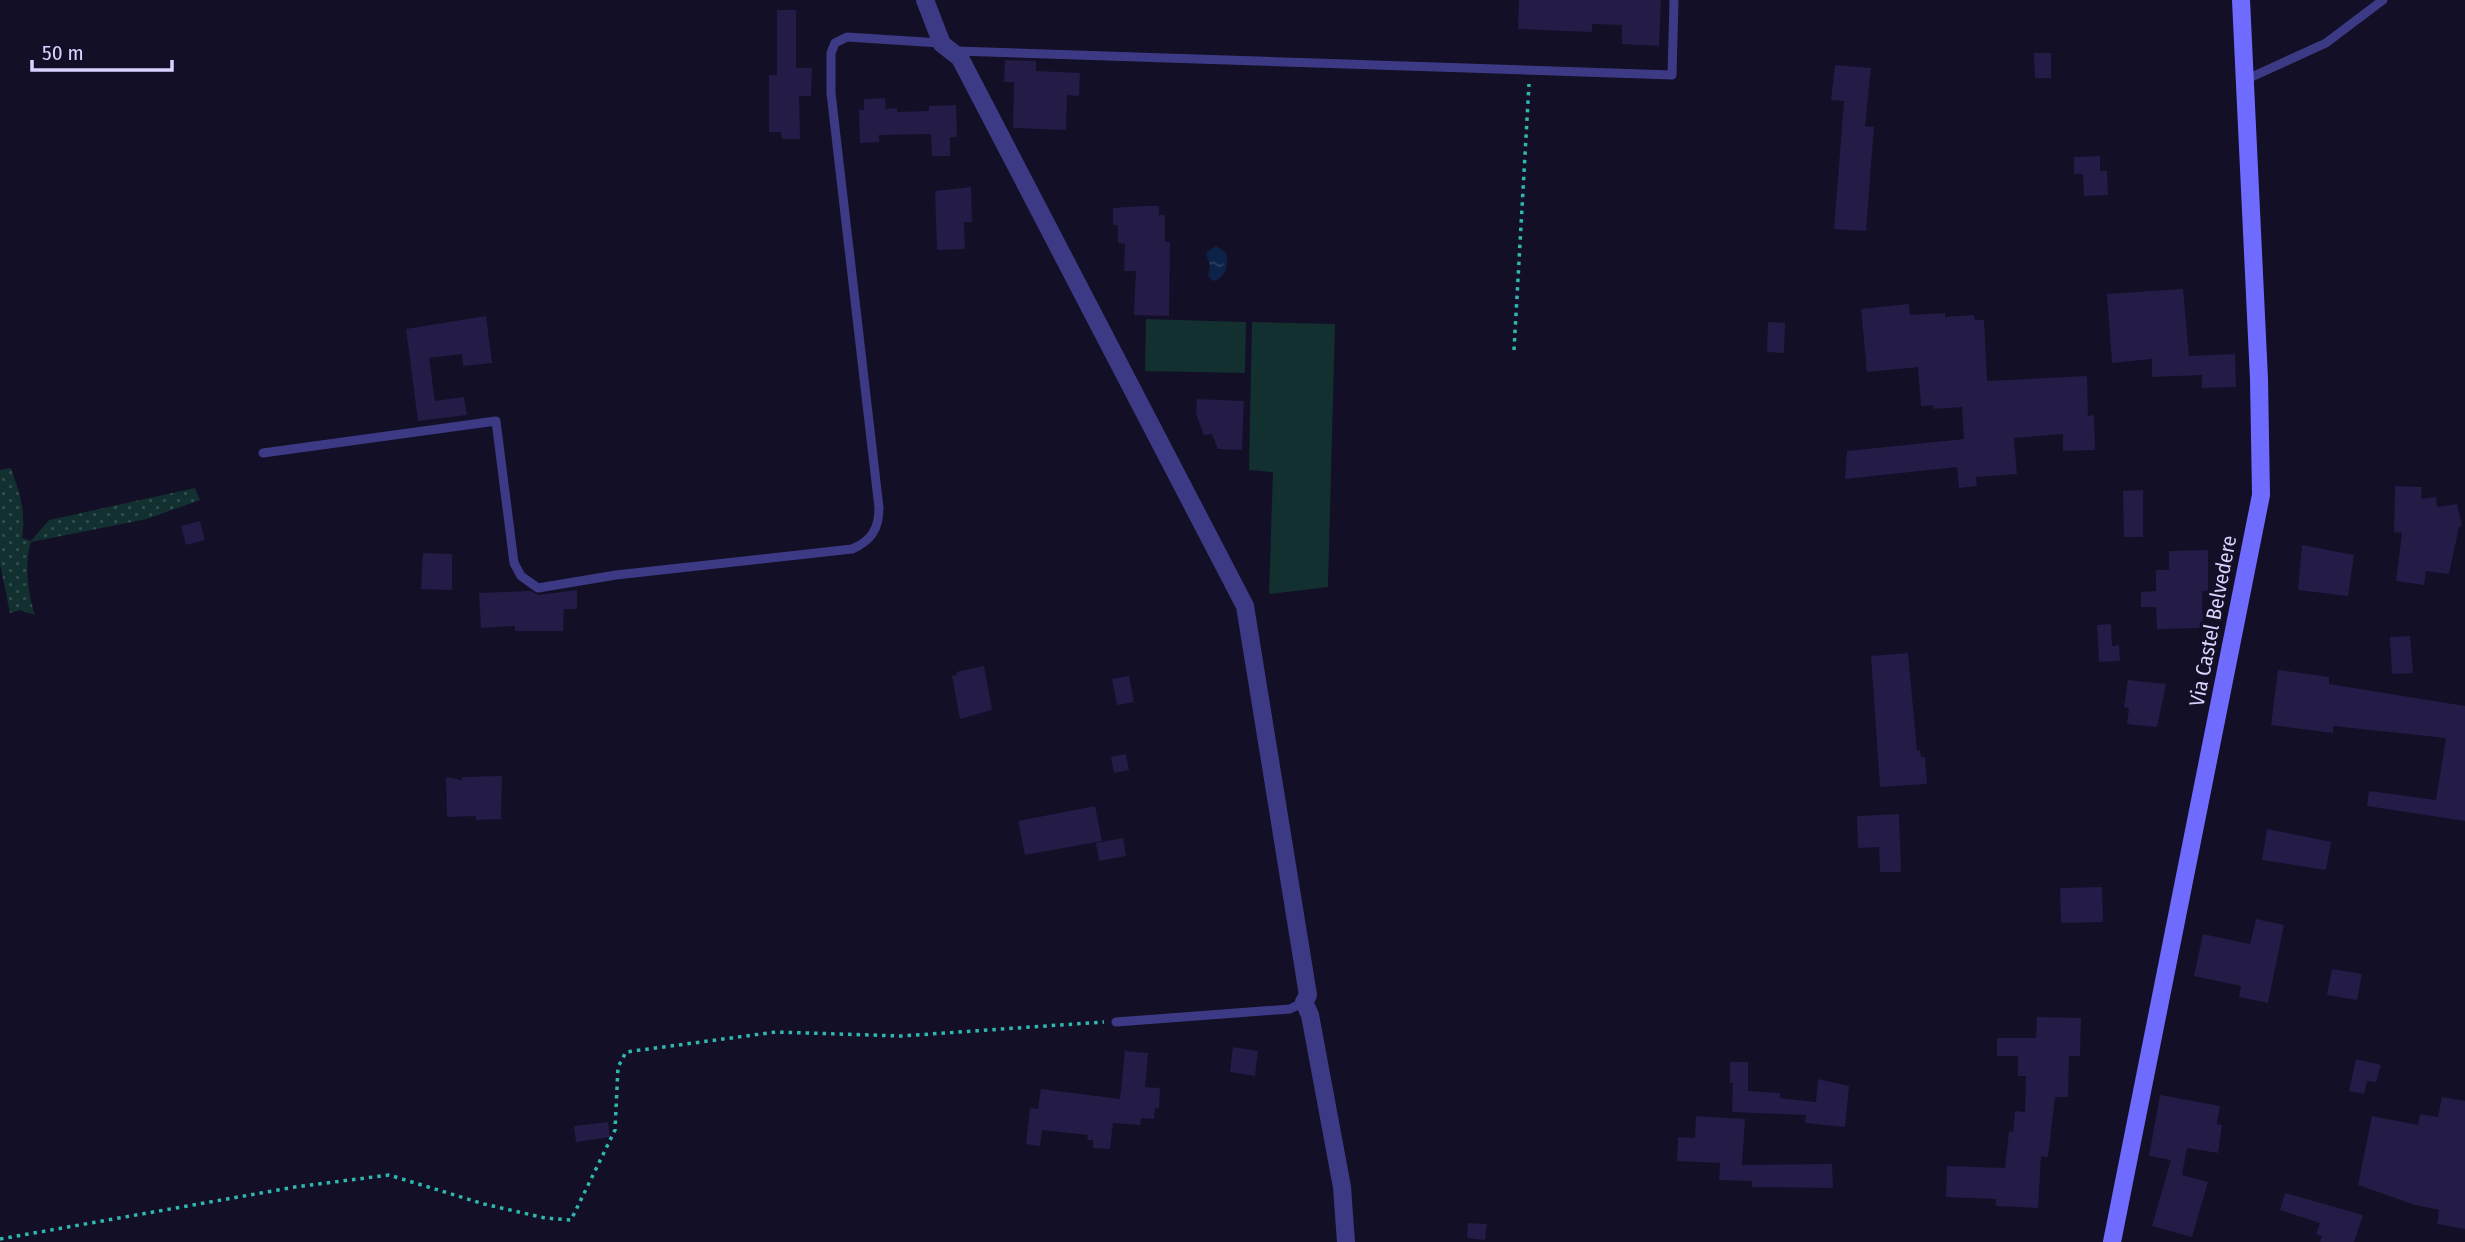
<svg xmlns="http://www.w3.org/2000/svg" width="2465" height="1242" font-family="'Fira Sans Condensed',sans-serif">
  <defs>
    <pattern id="grass-dots" width="8" height="8" patternUnits="userSpaceOnUse" patternTransform="scale(1.75)"><rect width="8" height="8" fill="#12302f"/><path d="M2 2h.1M6 6h.1" fill="none" stroke="#344d4e" stroke-width="1.8" stroke-linecap="round"/></pattern>
    <pattern id="water-ripples" width="26" height="14" patternUnits="userSpaceOnUse" patternTransform="scale(1.75)"><rect width="26" height="14" fill="#0c2248"/><path d="M2 4q2-2 4 0t4 0M15 11q2-2 4 0t4 0" fill="none" stroke="#2f4163"/></pattern>
  </defs>
  <rect width="100%" height="100%" fill="#130f26"/>
  <path fill="url(#grass-dots)" d="M11,468C20,493 26,512 22,538L31,541L49,520L195,488L200,500L147,519L31,542C24,563 28,594 35,615L20,610L10,613L0,564V470Z"/>
  <path fill="#12302f" d="M1146,319L1246,322L1245,373L1145,371Z
    M1252,322L1335,324L1328,587L1269,594L1273,472L1249,470Z"/>
  <path fill="url(#water-ripples)" d="M1216,246L1226,253C1229,264 1226,278 1213,281L1208,276L1210,266L1206,253Z"/>
  <path fill="#241b47" d="M1519,0H1661L1659,46L1622,44V25L1592,24V32L1518,29Z
    M777,10H796V68H812L811,96H799L800,139H782L781,132H769V75H777Z
    M2034,53H2051V78H2035Z
    M1005,60L1036,61V71L1080,73L1079,96L1067,95L1066,130L1013,128L1014,82H1004Z
    M1835,65L1871,68L1865,126L1874,127L1866,231L1834,229L1844,101L1831,100Z
    M885,98L886,109L897,108V112L929,111V106L956,105L957,137H950V156H932L931,134L879,135V142L860,143L859,110H864V99Z
    M2100,156V171H2107L2108,195L2084,196L2083,174H2074V157Z
    M971,187L972,222H964L965,249L937,250L935,191Z
    M1143,206H1159V215H1165V242H1170L1169,316L1134,315L1136,271H1124L1125,244L1118,243V225H1113V208Z
    M2183,289L2189,356L2235,354L2236,387L2202,388V375L2152,377V359L2112,363L2107,294Z
    M1909,304L1910,315L1945,313V317L1974,315L1975,320H1984L1987,381L2087,376L2088,416L2094,415L2095,450L2063,451V434L2014,438L2017,474L1976,477L1977,486L1959,488L1957,467L1845,479L1847,451L1964,439L1962,407L1934,409L1933,405L1921,406L1918,367L1867,372L1861,309Z
    M486,316L492,363L463,366L462,354L429,358L435,401L464,397L467,415L418,421L406,329Z
    M1768,322L1785,323L1784,353L1767,352Z
    M1197,399L1244,401L1242,450L1218,449L1212,434L1204,435L1196,414Z
    M2395,486L2422,487L2421,499L2436,497L2437,507L2457,504L2462,526L2459,527L2449,574L2426,571L2424,585L2396,581L2402,533L2394,532Z
    M2143,490V537H2124L2123,491Z
    M200,521L205,540L186,545L181,526Z
    M2302,545L2354,555L2348,596L2298,590Z
    M2208,550V591H2202L2203,628L2157,629L2156,607H2141V592L2156,591V570H2169V551Z
    M423,553L452,554V590L421,589Z
    M577,590V609H564L563,631H515V626L481,628L479,593L530,591L539,595Z
    M2111,624L2112,646L2119,645L2120,661L2099,662L2097,625Z
    M2410,636L2413,673L2392,674L2390,637Z
    M1908,653L1917,751L1920,750L1921,757H1925L1927,784L1880,787L1871,656Z
    M984,666L992,710L960,719L952,676L957,675L956,672Z
    M2278,670L2329,677V684L2465,706V821L2367,806L2369,791L2436,800L2446,738L2333,726V733L2271,725Z
    M1129,676L1134,702L1117,705L1112,679Z
    M2128,680L2166,684L2157,727L2127,724L2129,708L2124,707Z
    M1126,754L1129,770L1114,773L1111,757Z
    M502,776L501,819L476,820V816L447,817L446,777L462,780V777Z
    M1095,806L1102,841L1025,855L1018,821Z
    M1899,814L1901,872H1880L1879,847L1858,848L1857,816Z
    M2267,829L2331,842L2326,870L2262,860Z
    M1123,838L1126,856L1099,861L1096,843Z
    M2102,887L2103,922L2061,923L2060,888Z
    M2256,919L2284,925L2268,1003L2239,997L2241,986L2194,976L2203,934L2250,944Z
    M2332,969L2362,974L2357,1000L2327,995Z
    M2037,1017L2081,1018L2080,1056H2069L2068,1097H2055L2048,1157L2041,1156L2038,1208L1996,1206V1199L1946,1197L1947,1166L2005,1168L2009,1131L2013,1132L2015,1111L2025,1112L2026,1076H2018V1056H1997V1038H2036Z
    M1233,1047L1258,1051L1255,1076L1230,1072Z
    M1125,1051L1148,1053L1145,1087L1160,1088L1159,1108H1155L1154,1119L1141,1118L1140,1125L1113,1123L1110,1149L1093,1148V1140H1087L1088,1135L1042,1130L1040,1146L1026,1144L1030,1108L1038,1109L1041,1089L1120,1099Z
    M2356,1059L2381,1065L2376,1082L2367,1081L2364,1094L2349,1091Z
    M1730,1062H1748V1091L1780,1093V1098L1816,1102L1818,1079L1849,1086L1845,1127L1805,1123L1806,1115L1732,1112L1733,1083H1730Z
    M2160,1095L2220,1106L2217,1124L2222,1125L2218,1153L2187,1148L2182,1175L2208,1182L2192,1237L2152,1226L2171,1160L2149,1156Z
    M2442,1097L2465,1101V1229L2437,1224L2439,1210L2412,1204L2358,1185L2372,1116L2418,1125L2420,1114L2438,1117Z
    M1696,1116L1745,1119L1742,1165L1832,1164L1833,1188L1752,1187V1181L1719,1180L1720,1163L1677,1161L1678,1137L1695,1138Z
    M608,1122L610,1137L576,1142L574,1126Z
    M2285,1193L2363,1215L2354,1242H2320L2322,1236L2316,1234L2320,1223L2280,1210Z
    M1468,1223L1487,1224L1485,1240L1467,1238Z"/>
  <g fill="none" stroke-linecap="round" stroke-linejoin="round">
    <path stroke="#2fb8b0" stroke-width="3.5" stroke-dasharray="3.5 5" stroke-linecap="butt" d="M1514,350L1529,84
      M0,1239L295,1187L389,1175L484,1204L545,1218L571,1220L615,1130L618,1067L626,1052L776,1032L901,1036L1104,1022"/>
    <path stroke="#3d3a85" stroke-width="9" d="M955,51L1672,75L1674,0
      M2245,80L2326,43L2383,0
      M263,453L496,421L514,563L521,576L538,588L616,575L852,549C871,541 879,529 879,508L831,93V53L835,43L847,37L940,43
      M1116,1022L1290,1009L1304,1002"/>
    <path stroke="#3d3a85" stroke-width="18" d="M925,0L942,44L960,58L1245,606L1308,995L1304,1002L1310,1015L1342,1187L1346,1242"/>
    <path stroke="#6f6bff" stroke-width="18" d="M2112,1242L2261,495L2259,379L2241,0"/>
  </g>
  <g text-anchor="middle" dominant-baseline="central" stroke-width="7" stroke-linejoin="round" paint-order="stroke">
    <g font-size="21" fill="#d9d4ff" stroke="#130f26">
      <text transform="translate(2213 621) rotate(-79)">Via Castel Belvedere</text>
    </g>
  </g>
  <path d="M32 60v10h140v-10" fill="none" stroke="#d9d4ff" stroke-width="3.5"/>
  <text x="42" y="60" font-size="21" fill="#d9d4ff" stroke="#130f26" stroke-width="5" paint-order="stroke">50 m</text>
</svg>
